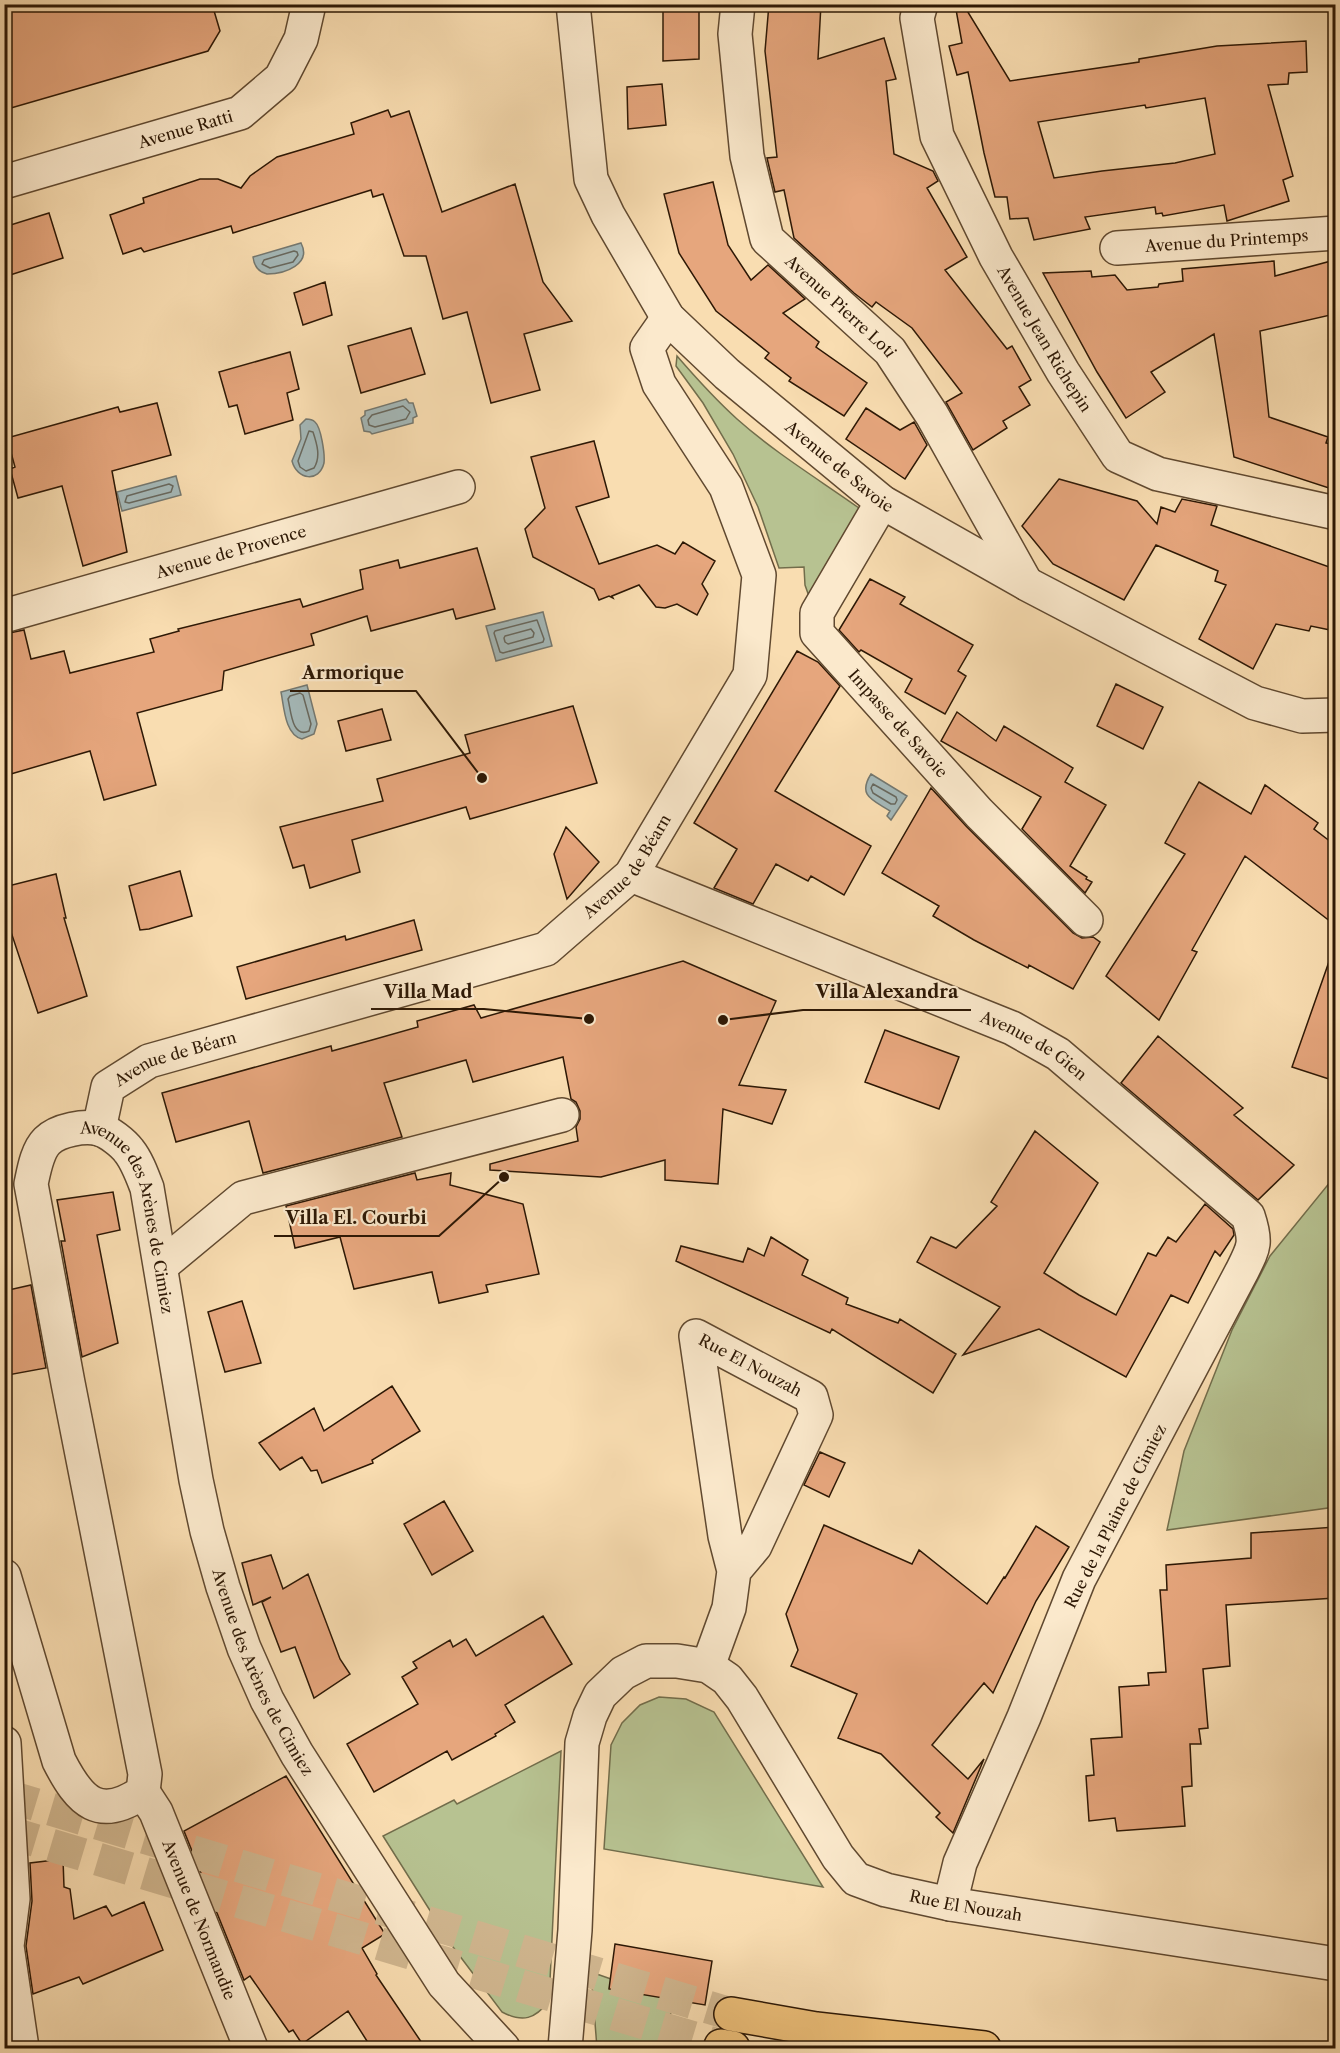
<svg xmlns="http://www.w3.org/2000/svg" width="1340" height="2053" font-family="'Libre Caslon Text',serif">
  <rect width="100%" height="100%" fill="#f9ddb1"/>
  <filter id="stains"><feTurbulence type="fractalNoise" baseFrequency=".00333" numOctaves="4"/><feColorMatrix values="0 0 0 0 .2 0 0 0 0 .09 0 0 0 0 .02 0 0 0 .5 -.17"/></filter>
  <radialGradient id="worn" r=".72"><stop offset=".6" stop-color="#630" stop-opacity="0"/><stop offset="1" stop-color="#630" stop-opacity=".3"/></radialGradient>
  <path fill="#b7c291" stroke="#726d4b" stroke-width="1.5" d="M677,356C696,378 715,399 737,419C774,452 818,479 859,508L862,515L811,602L805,585L804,567L779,568L758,507L733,454L703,403L676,366Z
    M1335,1176V1507L1167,1530L1184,1451L1232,1330L1270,1256Z
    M659,1697L686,1699L714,1712L823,1887L604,1849L611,1745L622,1723L640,1705Z
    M561,1751L549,2001C535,2019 523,2023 502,2012L453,1947L383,1836L454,1800L457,1804Z
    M591,1972L671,2000L670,2048H597Z"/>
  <path fill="#a4b8b8" stroke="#747870" stroke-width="1.5" d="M301,243C312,264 285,274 267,274C258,272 254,266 253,257Z
    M406,399L409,403H413L417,416L413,418V423L372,434L370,432L364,431L361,418L365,415V411Z
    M306,419C309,419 312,419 315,422C321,427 325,454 324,463C319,483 297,480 292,461L301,439L300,425Z
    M176,476L181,495L122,511L117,492Z
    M543,612L552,646L496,661L486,626Z
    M307,685L317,724L314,734L302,739C285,735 284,707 281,692Z
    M871,774L907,796L891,820L887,816L890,811C873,800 857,796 871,774Z"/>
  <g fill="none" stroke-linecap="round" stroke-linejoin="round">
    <path stroke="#68685e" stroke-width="1.5" d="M294,251L297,252L298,255L293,262L270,268L262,264L264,260Z
      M403,406L410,412L406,419L375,427L369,425L368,420L372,415Z
      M309,431L313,432C317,444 321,457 314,468L306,471L300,467L298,461Z
      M169,484L173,486L171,492L129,503L125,502L127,496Z
      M537,620L544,639L543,642L503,653L500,652L494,633L495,631Z
      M531,629L534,633L533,637L508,644L505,642L504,638L505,636Z
      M300,693L303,695L311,724L309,731C292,739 291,711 288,699L290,696Z
      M873,784L896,797L897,800L895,804H891L873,793L871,788Z"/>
  </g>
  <path fill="#e6a67d" stroke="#2d1805" stroke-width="1.5" fill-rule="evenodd" d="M28,4H212L220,31L208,51L4,110V11Z
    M663,4H699V59L663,61Z
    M769,4H821L818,59L884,38L896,79L886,81L894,154L933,171L938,181L927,188L967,257L945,270L1007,349L1012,346L1031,380L1019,387L1030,405L1003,421L1007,428L973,450L946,402L962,393L912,328L876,302L872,307L854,293L794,238L784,190L775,192L767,158L777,157L765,51Z
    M955,4H963L1010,81L1139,62V59L1217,46L1306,41L1307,72L1289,73L1288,84L1268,85L1293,176L1283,180L1289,201L1227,221L1224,205L1163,216L1162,213L1156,214L1155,207L1085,217L1090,229L1034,240L1028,218L1010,219L1007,197H995L984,153L968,72L957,75L949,46L962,43ZM1205,98L1215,154L1175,163L1102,171L1054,178L1038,122L1145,105L1146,108Z
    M662,84L666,125L628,129L627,87Z
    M388,110L391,117L409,111L442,212L515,184L543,282L572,321L524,334L540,390L491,403L467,312L443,319L426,256H404L383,194L373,197L371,190L233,233L231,226L144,252L141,248L123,254L110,215L144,203L143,198L200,179H218L241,188L250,176L277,157L354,134L351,123Z
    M713,182L728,245L751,280L768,265L805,299L783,313L819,342L816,347L867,383L844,416L789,381L791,378L765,358L769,353L716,311L679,253L664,194Z
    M49,213L63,258L4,277V227Z
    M1274,261L1275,276L1331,261L1335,278V314L1260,331L1269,417L1328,437L1326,443L1335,445V490L1234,457L1214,334L1151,372L1165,392L1126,418L1097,372L1043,273L1091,271L1092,277L1115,275L1127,290L1158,287L1159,284L1183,281L1182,269Z
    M325,282L332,315L303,325L294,293Z
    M411,328L425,374L361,393L348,346Z
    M290,352L299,389L287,393L293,420L245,434L237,405L229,407L219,372Z
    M157,403L171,455L112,471L127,552L83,566L62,486L18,498L10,469L15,467L7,438L118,407L120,412Z
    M866,408L900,430L914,422L927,445L905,479L846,439Z
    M594,441L609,497L576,507L599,564L657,545L675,554L683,542L715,561L702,584L708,594L697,615L677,604L665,608L656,607L639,585L612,596L613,598L609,596L599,600L594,589L533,557L525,529L545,508L531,457Z
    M1059,479L1137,501L1157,524L1161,507L1175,512L1182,499L1217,506L1211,525L1335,569V631L1311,626L1309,631L1276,624L1253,669L1199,639L1226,585L1215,581L1218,571L1156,545L1124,600L1053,564L1022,526Z
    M477,548L495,609L456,619L453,609L371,631L367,616L311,634L314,645L224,671L222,690L137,713L156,785L104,800L90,751L4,776V634L24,630L31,659L64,651L70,673L154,652L150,639L179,631L178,629L300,599L303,607L363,589L360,570L398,560L400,568Z
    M870,579L905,597L900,604L973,645L958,671L966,676L945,714L905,692L912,679L861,650L859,652L839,630Z
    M797,651L818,662L840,686L775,791L871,846L844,895L811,876L808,881L776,864L753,904L714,888L737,849L694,823Z
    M1116,684L1163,707L1143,749L1097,726Z
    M573,706L597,783L470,819L466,807L352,840L360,872L310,888L304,865L293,868L280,827L383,801L377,779L470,753L465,735Z
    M382,709L391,740L346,751L338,721Z
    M957,712L996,741L1004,726L1073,768L1065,782L1106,805L1070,866L1087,877L1086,879L1092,882L1085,893L1022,829L1041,797L941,741Z
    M1199,782L1251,814L1265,785L1318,823L1314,829L1335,845V925L1245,856L1192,950L1197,952L1159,1020L1106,976L1185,854L1165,843Z
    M931,788L966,826L1073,933L1082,938L1093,937L1100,942L1073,989L1029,965L1028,968L974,940L933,916L939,906L882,873Z
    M566,827L599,862L567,899L554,854Z
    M180,871L192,916L149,929L140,930L129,886Z
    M56,874L66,918H64L87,996L38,1013L4,911V887Z
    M414,920L422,950L246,999L237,967L345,936L346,940Z
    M1331,956L1335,957V1081L1292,1067Z
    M683,961L776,1001L739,1085L786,1090L772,1124L723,1109L718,1184L665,1180V1160L601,1177L490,1170V1164L578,1141L576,1127L580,1119V1111L576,1102L571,1099L563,1057L473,1082L466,1060L384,1083L402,1137L263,1173L249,1121L176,1142L162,1093L331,1046L332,1051L372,1040L418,1027L417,1021L474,1005L481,1018Z
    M885,1030L959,1057L939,1109L865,1082Z
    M1158,1036L1243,1108L1234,1115L1294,1165L1258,1200L1121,1083Z
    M1035,1131L1098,1183L1044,1273L1079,1295L1116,1315L1148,1253L1156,1256L1168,1237L1176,1242L1205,1204L1233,1229L1234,1235L1220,1256L1215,1251L1188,1303L1171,1295L1126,1377L1039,1329L963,1355L1000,1307L917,1262L931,1237L956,1248L997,1206L991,1202Z
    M415,1173L417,1180L451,1173L450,1185L523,1204L539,1274L486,1285L488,1292L439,1303L432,1272L354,1289L340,1237L295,1248L286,1206Z
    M113,1192L120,1230L97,1235L118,1343L82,1357L61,1241H65L57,1200Z
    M771,1237L808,1260L802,1275L848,1298L846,1304L898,1323L900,1319L956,1354L933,1393L832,1329L830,1333L676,1261L681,1246L743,1262L748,1248L764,1256Z
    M31,1285L46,1368L8,1375L4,1354V1291Z
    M242,1301L261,1363L225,1372L208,1312Z
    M392,1386L420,1431L372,1460L373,1463L322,1483L317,1470L311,1471L302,1457L280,1470L259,1443L314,1408L324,1431Z
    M820,1452L845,1463L829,1497L804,1485Z
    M444,1501L473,1551L432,1575L404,1524Z
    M824,1525L912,1564L919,1550L987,1604L1004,1577L1005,1578L1036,1526L1069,1547L1036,1601L993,1693L984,1683L932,1745L968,1779L984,1759L953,1833L936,1817L940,1813L881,1754L838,1738L857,1694L791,1666L798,1650L786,1614Z
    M1335,1527V1598L1226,1605L1230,1666L1203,1669L1208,1728L1199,1729L1201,1744H1190L1192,1786L1182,1787L1185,1826L1117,1831L1115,1818L1089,1821L1086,1776L1094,1775L1091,1739L1122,1737L1119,1687L1149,1685L1148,1673L1166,1672L1160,1590H1167L1166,1565L1251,1558V1533Z
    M271,1555L283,1589L308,1574L340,1659L350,1674L314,1698L295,1647L281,1652L262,1602L271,1597L253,1605L242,1563Z
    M543,1616L572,1664L505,1705L515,1722L495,1734L496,1736L452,1760L447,1751L374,1792L347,1744L418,1704L402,1677L417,1668L413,1662L450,1640L453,1647L466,1639L476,1656Z
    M286,1776L385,1934L362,1948L377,1974L376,1975L426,2049H372L348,2011L302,2044L293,2030L289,2032L250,1976L244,1980L184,1831Z
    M63,1859L64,1887L70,1889L74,1919L106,1906L112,1916L144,1902L163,1950L83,1984L79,1977L33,1994L26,1946L32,1901L30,1863Z
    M615,1944L712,1961L705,2005L609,1989Z"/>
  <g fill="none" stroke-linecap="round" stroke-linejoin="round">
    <path stroke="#d0b68f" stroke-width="33" stroke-dasharray="33 16" stroke-linecap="butt" d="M4,1795L731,2014
      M4,1831L721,2046"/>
    <g stroke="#604930" stroke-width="36">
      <g id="minor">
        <path id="s1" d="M573,4L591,179L608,215L668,318L727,374L882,502L1027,584L1255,703L1302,716L1336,715"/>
        <path id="s2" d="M738,4L735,34L747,156L767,239L890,351L932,415L1026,583"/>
        <path id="s3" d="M921,4L917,18L937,136L996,257L1063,372L1118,456L1158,474L1336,513"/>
        <path id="s4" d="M4,182L240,113L281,78L301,39L309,4"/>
        <path id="s5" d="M1117,248L1336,233"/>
        <path id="s6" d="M882,502L817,613V633L979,813L1086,920"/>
        <path id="s7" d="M4,616L458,487"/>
        <path id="s8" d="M631,875L1012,1028L1058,1054L1248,1216C1257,1243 1254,1247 1242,1271L1079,1579L1024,1717L960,1863L950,1904"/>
        <path id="s9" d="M99,1129L108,1087L149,1061L546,949L631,875L750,675L759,575L726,487L659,384L647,348L668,318"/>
        <path d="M161,1266L243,1198L562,1115"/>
        <path id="s10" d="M708,1666L729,1608L734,1571L725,1536L696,1336L811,1397L816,1415L755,1546L734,1571"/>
        <path d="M4,1743L13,1899L7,1946L22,2048"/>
        <path id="s11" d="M143,1792L156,1812L251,2048"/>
      </g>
    </g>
    <g stroke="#604930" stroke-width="36">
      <g id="tertiary">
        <path id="s12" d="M4,1576L59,1761C80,1802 99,1822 143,1792L145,1774L68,1383L31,1184C34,1170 37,1151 47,1141C58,1130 85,1125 99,1129C109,1132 123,1143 129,1151C137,1161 142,1175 147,1188L196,1480L207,1531L223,1587L244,1648L267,1700L297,1754L444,1984L503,2048"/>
        <path id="s13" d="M565,2048L575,1930L582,1743L590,1716L600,1695L623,1673L646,1661H677L708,1666L727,1679L742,1698L838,1857L856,1879L886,1890L950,1904L1336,1964"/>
      </g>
    </g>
    <g stroke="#2d1805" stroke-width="36">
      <path id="trunk" d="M731,2014L816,2029L984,2048
        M721,2046L733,2048"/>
    </g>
    <use href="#minor" stroke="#fbe9cc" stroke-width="33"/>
    <use href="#tertiary" stroke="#fbe9cc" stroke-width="33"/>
    <use href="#trunk" stroke="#ecbe78" stroke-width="33"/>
  </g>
  <g text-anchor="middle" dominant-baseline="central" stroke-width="4.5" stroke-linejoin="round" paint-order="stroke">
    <g font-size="16" fill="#2d1805" stroke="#fbe9cc">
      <text stroke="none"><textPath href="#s4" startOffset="189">Avenue Ratti</textPath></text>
      <text stroke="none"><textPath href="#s5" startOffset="110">Avenue du Printemps</textPath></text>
      <text stroke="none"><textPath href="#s2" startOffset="338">Avenue Pierre Loti</textPath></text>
      <text stroke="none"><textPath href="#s3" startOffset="364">Avenue Jean Richepin</textPath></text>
      <text stroke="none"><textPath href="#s1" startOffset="562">Avenue de Savoie</textPath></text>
      <text stroke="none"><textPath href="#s7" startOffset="236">Avenue de Provence</textPath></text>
      <text stroke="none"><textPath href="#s6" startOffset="270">Impasse de Savoie</textPath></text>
      <text stroke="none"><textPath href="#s9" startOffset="621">Avenue de Béarn</textPath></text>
      <text stroke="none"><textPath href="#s8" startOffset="438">Avenue de Gien</textPath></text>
      <text stroke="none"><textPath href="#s9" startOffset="117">Avenue de Béarn</textPath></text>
      <text stroke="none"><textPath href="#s12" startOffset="1116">Avenue des Arènes de Cimiez</textPath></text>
      <text stroke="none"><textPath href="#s10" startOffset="399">Rue El Nouzah</textPath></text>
      <text transform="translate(1115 1516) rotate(-63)">Rue de la Plaine de Cimiez</text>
      <text stroke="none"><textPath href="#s12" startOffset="1602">Avenue des Arènes de Cimiez</textPath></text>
      <text stroke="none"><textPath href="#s13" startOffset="852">Rue El Nouzah</textPath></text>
      <text stroke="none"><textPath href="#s11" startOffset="140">Avenue de Normandie</textPath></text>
    </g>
  </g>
  <path fill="none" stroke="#2d1805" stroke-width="2" d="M482 778L416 691H290M589 1019L484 1009H371M723 1020L803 1010H971M504 1177L439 1236H274"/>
  <g fill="#2d1805" stroke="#fbe9cc" stroke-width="2">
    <circle cx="482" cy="778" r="6"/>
    <circle cx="589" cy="1019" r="6"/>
    <circle cx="723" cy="1020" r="6"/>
    <circle cx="504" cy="1177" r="6"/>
  </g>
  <g font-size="18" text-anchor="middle" font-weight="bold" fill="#2d1805" stroke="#fbe9cc" stroke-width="4.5" stroke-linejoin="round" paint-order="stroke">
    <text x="353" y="679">Armorique</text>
    <text x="428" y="998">Villa Mad</text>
    <text x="887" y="998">Villa Alexandra</text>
    <text x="356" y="1224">Villa El. Courbi</text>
  </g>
  <rect width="1340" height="2053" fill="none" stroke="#f9ddb1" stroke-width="24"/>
  <rect x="6" y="6" width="1328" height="2041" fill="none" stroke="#2d1805" stroke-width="3"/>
  <rect x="12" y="12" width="1316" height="2029" fill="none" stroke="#2d1805" stroke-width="1.5"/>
  <rect width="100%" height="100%" filter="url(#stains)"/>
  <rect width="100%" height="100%" fill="url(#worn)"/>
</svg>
